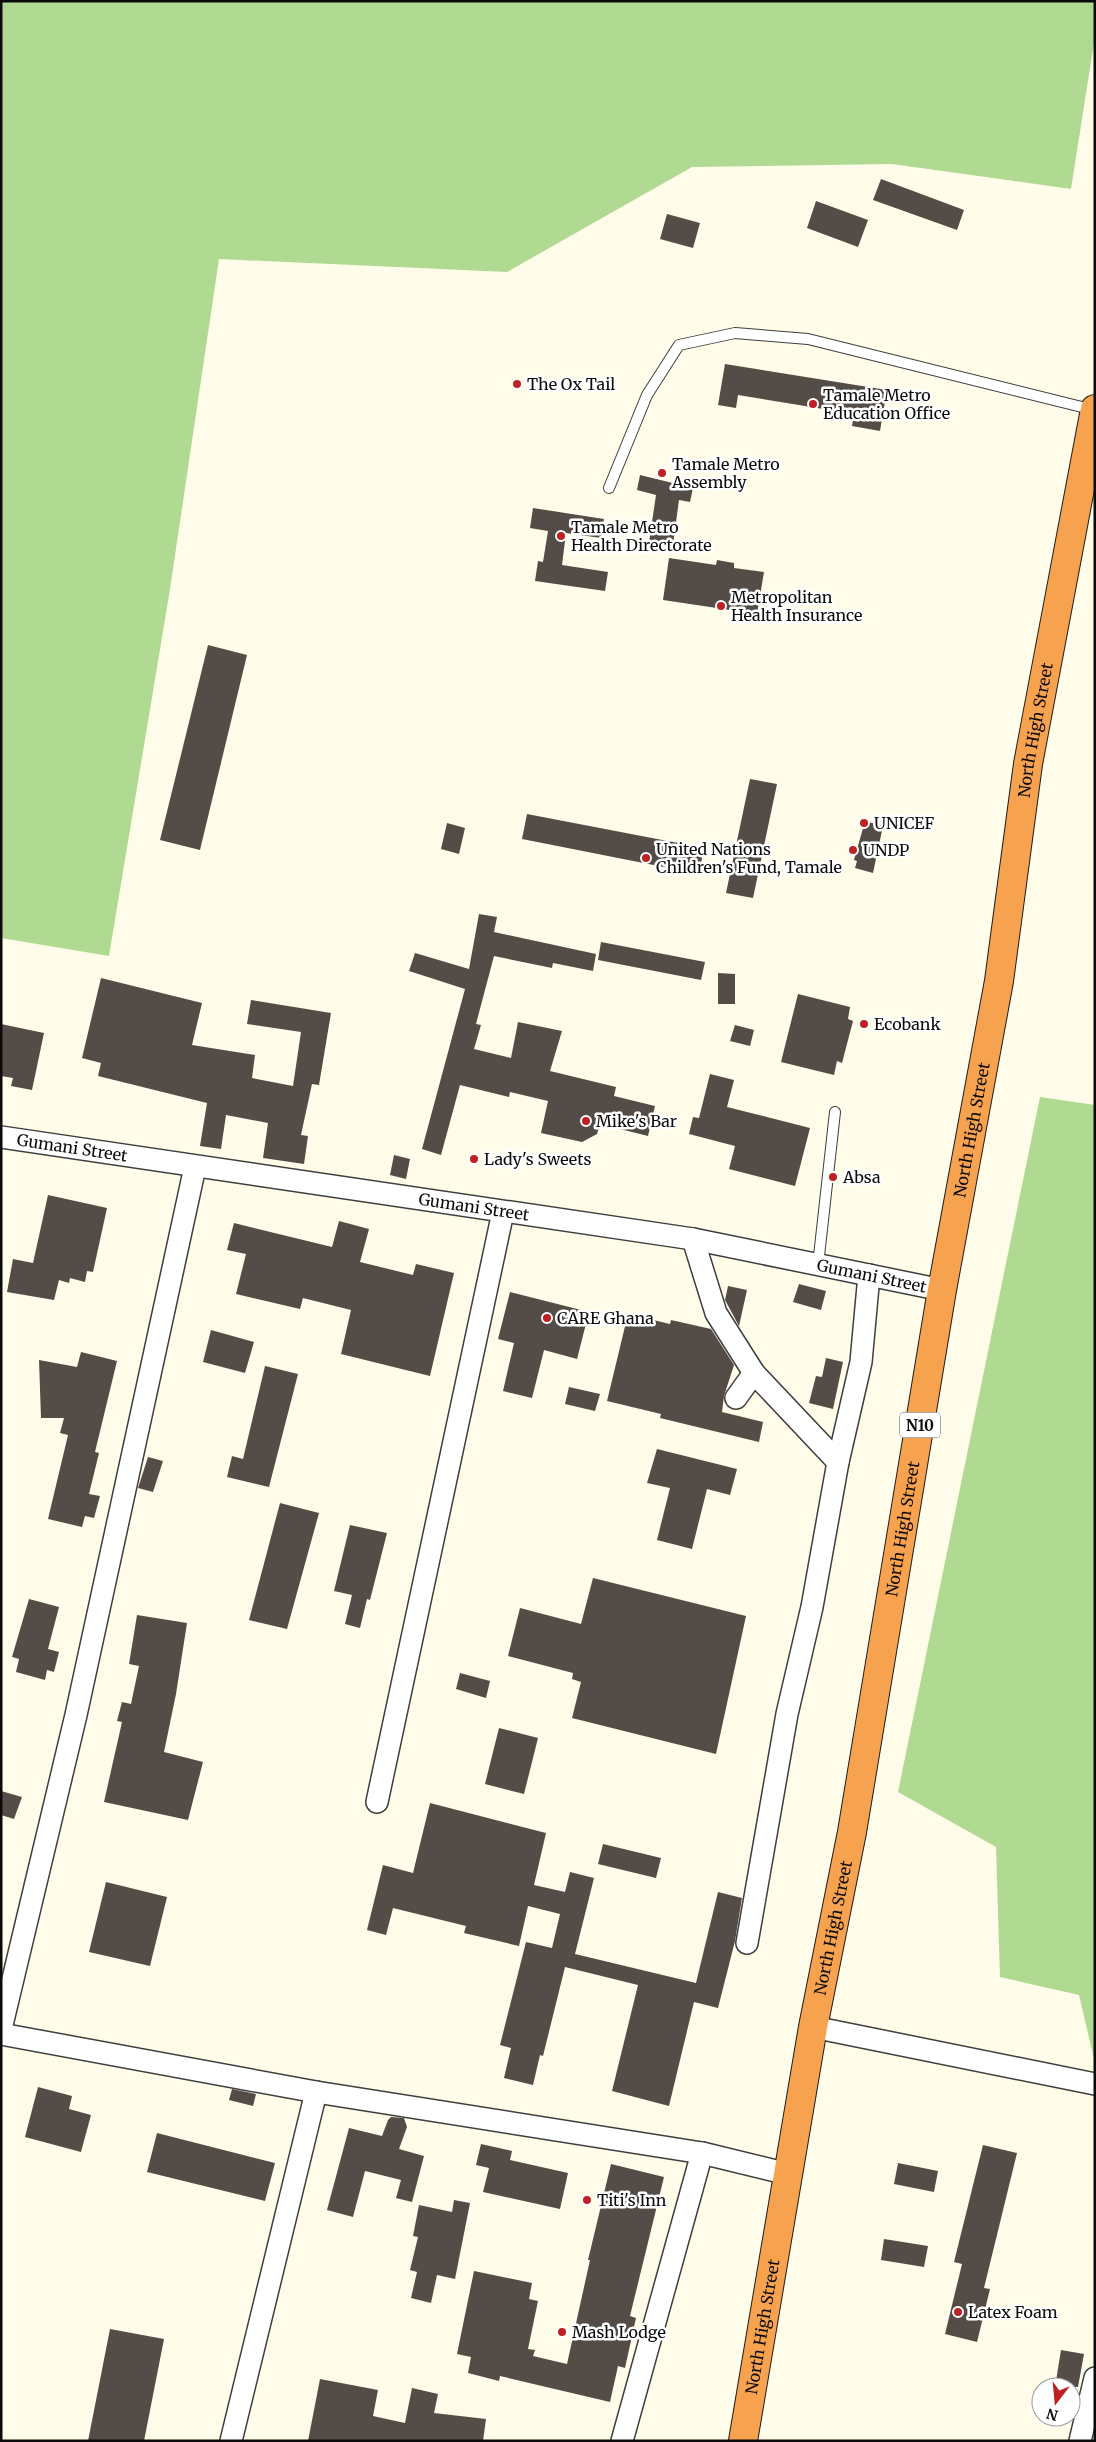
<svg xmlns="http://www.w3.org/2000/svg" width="1096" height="2442" font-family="Merriweather,serif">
  <rect width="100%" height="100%" fill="#fffce9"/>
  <path fill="#b0da92" d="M1,1H1095V36L1071,189L892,164L692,167L507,272L219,259L170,589L109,956L1,938Z
    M1040,1097L1095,1105V2063L1079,1995L1000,1977L996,1847L898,1792Z"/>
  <path fill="#544d47" d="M881,179L964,210L957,230L873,200Z
    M816,201L868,220L858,247L807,228Z
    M667,214L700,223L693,248L660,239Z
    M725,364L887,390L880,431L852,426L854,414L738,395L736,408L718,405Z
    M640,475L693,488L690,502L679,500L672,552L648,549L656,495L637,490Z
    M533,508L604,519L601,538L566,533L562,565L608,572L605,591L535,581L538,561L543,562L548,531L530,528Z
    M669,558L716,565L717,560L734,563V568L764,572L757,614L663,600Z
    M208,645L247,655L200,850L160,840Z
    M750,779L777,784L753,898L726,893Z
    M527,814L704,848L699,874L522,839Z
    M865,821L883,826L873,873L855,868L857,861L854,860Z
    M447,823L465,828L459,854L441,849Z
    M479,914L497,917L494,932L596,954L593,971L553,963L552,968L494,956L476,1024L481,1025L474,1049L511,1058L518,1022L562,1031L550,1071L616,1087L614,1096L655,1106L648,1136L600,1124L597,1134L582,1142L541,1133L548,1101L510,1092L509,1097L460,1085L441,1155L422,1149L465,989L409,971L415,953L469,969Z
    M601,942L705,962L701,980L598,960Z
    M718,973L735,974V1004H718Z
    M101,978L202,1003L192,1045L255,1055L252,1078L293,1086L301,1032L247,1024L251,1000L331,1013L319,1085L312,1084L301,1135L308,1136L304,1164L263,1158L268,1123L226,1115L221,1149L200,1146L207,1103L98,1076L101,1063L82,1058Z
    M798,994L850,1007L848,1019L853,1021L842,1063L837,1061L834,1075L781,1062Z
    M1,1024L44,1033L32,1090L11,1086L13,1078L1,1076Z
    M735,1025L754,1030L750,1046L730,1041Z
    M710,1074L734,1080L727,1107L810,1128L795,1186L729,1169L735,1146L689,1134L693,1117L699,1118Z
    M394,1155L410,1159L406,1179L390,1175Z
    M48,1195L107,1208L93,1272L87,1271L85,1282L70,1278L69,1283L59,1280L54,1300L7,1292L13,1259L33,1263Z
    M339,1221L369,1229L360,1262L413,1275L416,1264L454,1273L430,1376L341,1354L351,1310L303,1298L300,1309L236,1294L246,1254L227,1250L234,1223L332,1247Z
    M799,1284L826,1291L821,1310L793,1302Z
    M728,1286L747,1290L739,1326L725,1300Z
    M510,1292L589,1312L577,1359L544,1350L532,1398L503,1391L514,1343L498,1339Z
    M628,1314L670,1324L671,1320L711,1329L734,1365L724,1396L722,1412L763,1422L759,1442L660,1418L661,1414L607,1401Z
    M211,1330L254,1342L245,1373L203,1362Z
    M81,1352L117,1361L95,1452L99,1453L89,1494L100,1496L94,1518L85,1516L82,1527L48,1519L68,1435L60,1433L64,1418H41L39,1360L77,1367Z
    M826,1358L843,1362L833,1409L809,1403L816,1376L822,1377Z
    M265,1366L298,1374L269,1487L227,1477L232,1456L243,1459Z
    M569,1387L600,1394L595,1411L565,1404Z
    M657,1449L737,1469L730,1495L707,1489L692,1549L657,1540L670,1488L647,1483Z
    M148,1457L163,1461L153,1492L138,1488Z
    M280,1503L319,1513L287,1629L249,1620Z
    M350,1525L387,1533L370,1600L367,1599L360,1628L345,1624L352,1595L334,1591Z
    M593,1578L746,1616L716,1754L572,1718L581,1682L572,1679L573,1673L508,1656L520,1608L581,1624Z
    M29,1599L59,1607L48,1649L59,1652L54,1672L47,1670L45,1680L16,1672L19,1659L12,1657Z
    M137,1615L187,1623L176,1694L164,1752L203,1762L188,1820L104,1802L122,1722L117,1721L122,1702L131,1704L139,1666L129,1664Z
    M460,1673L490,1681L486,1698L456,1689Z
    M499,1728L538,1738L524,1794L485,1784Z
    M1,1791L22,1797L14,1819L1,1815Z
    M430,1803L546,1833L534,1885L565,1892L570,1872L594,1878L575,1954L696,1983L718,1892L742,1898L735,1941L718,2008L694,2002L669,2106L612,2091L638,1985L565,1967L543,2056L540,2055L533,2085L504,2078L511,2048L500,2045L526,1942L552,1948L560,1914L528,1906L519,1946L464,1933L466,1926L393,1908L386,1935L367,1930L383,1865L413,1873Z
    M603,1844L661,1858L656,1878L598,1864Z
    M106,1882L167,1897L150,1966L89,1952Z
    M38,2087L72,2096L69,2109L91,2115L81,2152L25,2137Z
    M232,2089L256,2094L253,2106L229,2100Z
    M391,2117L404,2118L407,2127L399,2149L424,2156L412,2202L396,2198L401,2180L365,2171L353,2217L327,2210L349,2128L382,2136L388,2120Z
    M157,2133L275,2163L265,2201L147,2172Z
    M481,2144L512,2151L510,2160L568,2173L560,2209L483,2192L489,2168L476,2165Z
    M983,2145L1017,2153L984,2288L990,2289L977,2342L945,2334L962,2264L954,2262Z
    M898,2163L938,2171L934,2192L894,2184Z
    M611,2164L664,2177L630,2316L636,2318L625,2368L618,2366L610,2402L500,2376L499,2381L468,2373L471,2357L457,2354L474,2271L532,2283L529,2299L538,2301L528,2349L535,2350L533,2356L567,2364L590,2260H588Z
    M454,2200L470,2203L455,2279L437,2275L431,2303L411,2298L417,2272L410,2270L418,2237L413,2236L419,2205L452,2212Z
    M884,2239L928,2246L924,2267L881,2260Z
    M110,2329L164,2339L144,2441H88Z
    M1061,2350L1084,2354L1078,2387H1055Z
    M320,2379L378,2390L373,2416L405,2423L412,2388L438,2394L434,2413L486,2419L483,2441H308Z"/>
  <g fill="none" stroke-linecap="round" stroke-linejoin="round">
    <g stroke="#3e3e3e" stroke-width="12">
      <path id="lane" d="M609,488L647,395L679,345L735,333L808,339L1094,410
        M818,1265L835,1112"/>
    </g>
    <g stroke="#3e3e3e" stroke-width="24">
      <g id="street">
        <path id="s1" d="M1,1137L693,1239L942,1290"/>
        <path d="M693,1239L716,1313L754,1373L838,1462L812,1607L787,1714L747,1943"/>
        <path d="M736,1398L754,1373"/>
        <path d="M838,1462L861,1362L869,1275"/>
        <path d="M377,1802L503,1212"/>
        <path d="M813,2027L1095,2084"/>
        <path d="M1,2029L76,1715L195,1167"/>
        <path d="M1,2034L316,2092L702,2153L788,2174"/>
        <path d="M231,2441L316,2092"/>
        <path d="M622,2441L702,2153"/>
        <path d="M1080,2441L1095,2378"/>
      </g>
    </g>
    <g stroke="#1c1c1c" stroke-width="30">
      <g id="highway">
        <path id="s2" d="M743,2441L813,2027L852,1832L942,1290L999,981L1028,764L1095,409"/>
      </g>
    </g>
    <use href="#lane" stroke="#fff" stroke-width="10"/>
    <use href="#street" stroke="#fff" stroke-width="21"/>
    <use href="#highway" stroke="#f7a24f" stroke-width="28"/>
  </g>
  <g fill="#bd2123" stroke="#fff" stroke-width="2">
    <circle cx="517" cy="384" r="5"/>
    <circle cx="813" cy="404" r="5"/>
    <circle cx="662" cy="473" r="5"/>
    <circle cx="561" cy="536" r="5"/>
    <circle cx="721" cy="606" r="5"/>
    <circle cx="864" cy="823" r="5"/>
    <circle cx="853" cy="850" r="5"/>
    <circle cx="646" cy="858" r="5"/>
    <circle cx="864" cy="1024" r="5"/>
    <circle cx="586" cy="1121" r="5"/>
    <circle cx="474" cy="1159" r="5"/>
    <circle cx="833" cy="1177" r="5"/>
    <circle cx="547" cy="1318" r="5"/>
    <circle cx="587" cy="2200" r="5"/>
    <circle cx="958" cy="2312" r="5"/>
    <circle cx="562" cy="2332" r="5"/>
  </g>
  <g text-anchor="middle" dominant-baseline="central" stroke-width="5" stroke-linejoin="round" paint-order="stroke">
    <rect fill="#fff" stroke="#545454" stroke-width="1" x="900" y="1412.5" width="40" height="25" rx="4"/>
    <g font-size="15" font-weight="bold" fill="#0b0b0b">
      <text x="920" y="1425">N10</text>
    </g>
    <g font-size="16" fill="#0b0b0b" stroke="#fff" text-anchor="start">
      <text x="527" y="384">The Ox Tail</text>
      <text x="823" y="395">Tamale Metro<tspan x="823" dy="18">Education Office</tspan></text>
      <text x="672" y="464">Tamale Metro<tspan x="672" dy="18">Assembly</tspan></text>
      <text x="571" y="527">Tamale Metro<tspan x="571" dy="18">Health Directorate</tspan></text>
      <text x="731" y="597">Metropolitan<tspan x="731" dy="18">Health Insurance</tspan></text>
      <text x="874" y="823">UNICEF</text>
      <text x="656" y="849">United Nations<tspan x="656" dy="18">Children's Fund, Tamale</tspan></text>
      <text x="863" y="850">UNDP</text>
      <text x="874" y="1024">Ecobank</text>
      <text x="596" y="1121">Mike's Bar</text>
      <text x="484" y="1159">Lady's Sweets</text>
      <text x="843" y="1177">Absa</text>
      <text x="557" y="1318">CARE Ghana</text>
      <text x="597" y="2200">Titi's Inn</text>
      <text x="968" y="2312">Latex Foam</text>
      <text x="572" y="2332">Mash Lodge</text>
    </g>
    <g font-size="16" fill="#0b0b0b" stroke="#fff">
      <text stroke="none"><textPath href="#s2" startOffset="1736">North High Street</textPath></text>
      <text stroke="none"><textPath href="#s2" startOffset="1331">North High Street</textPath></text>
      <text stroke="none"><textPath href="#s1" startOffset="72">Gumani Street</textPath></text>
      <text stroke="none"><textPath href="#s1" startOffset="478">Gumani Street</textPath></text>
      <text stroke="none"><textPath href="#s1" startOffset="882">Gumani Street</textPath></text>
      <text stroke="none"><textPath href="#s2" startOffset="926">North High Street</textPath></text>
      <text stroke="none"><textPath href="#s2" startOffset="521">North High Street</textPath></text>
      <text stroke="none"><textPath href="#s2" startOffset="116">North High Street</textPath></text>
    </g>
  </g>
  <rect width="1096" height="2442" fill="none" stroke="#0b0b0b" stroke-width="5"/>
  <g transform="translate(1056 2402) rotate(196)"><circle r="24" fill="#ffffff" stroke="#9d9d9d"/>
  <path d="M0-4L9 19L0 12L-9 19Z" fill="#bd2123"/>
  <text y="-8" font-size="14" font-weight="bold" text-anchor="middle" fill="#0b0b0b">N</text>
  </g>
</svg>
